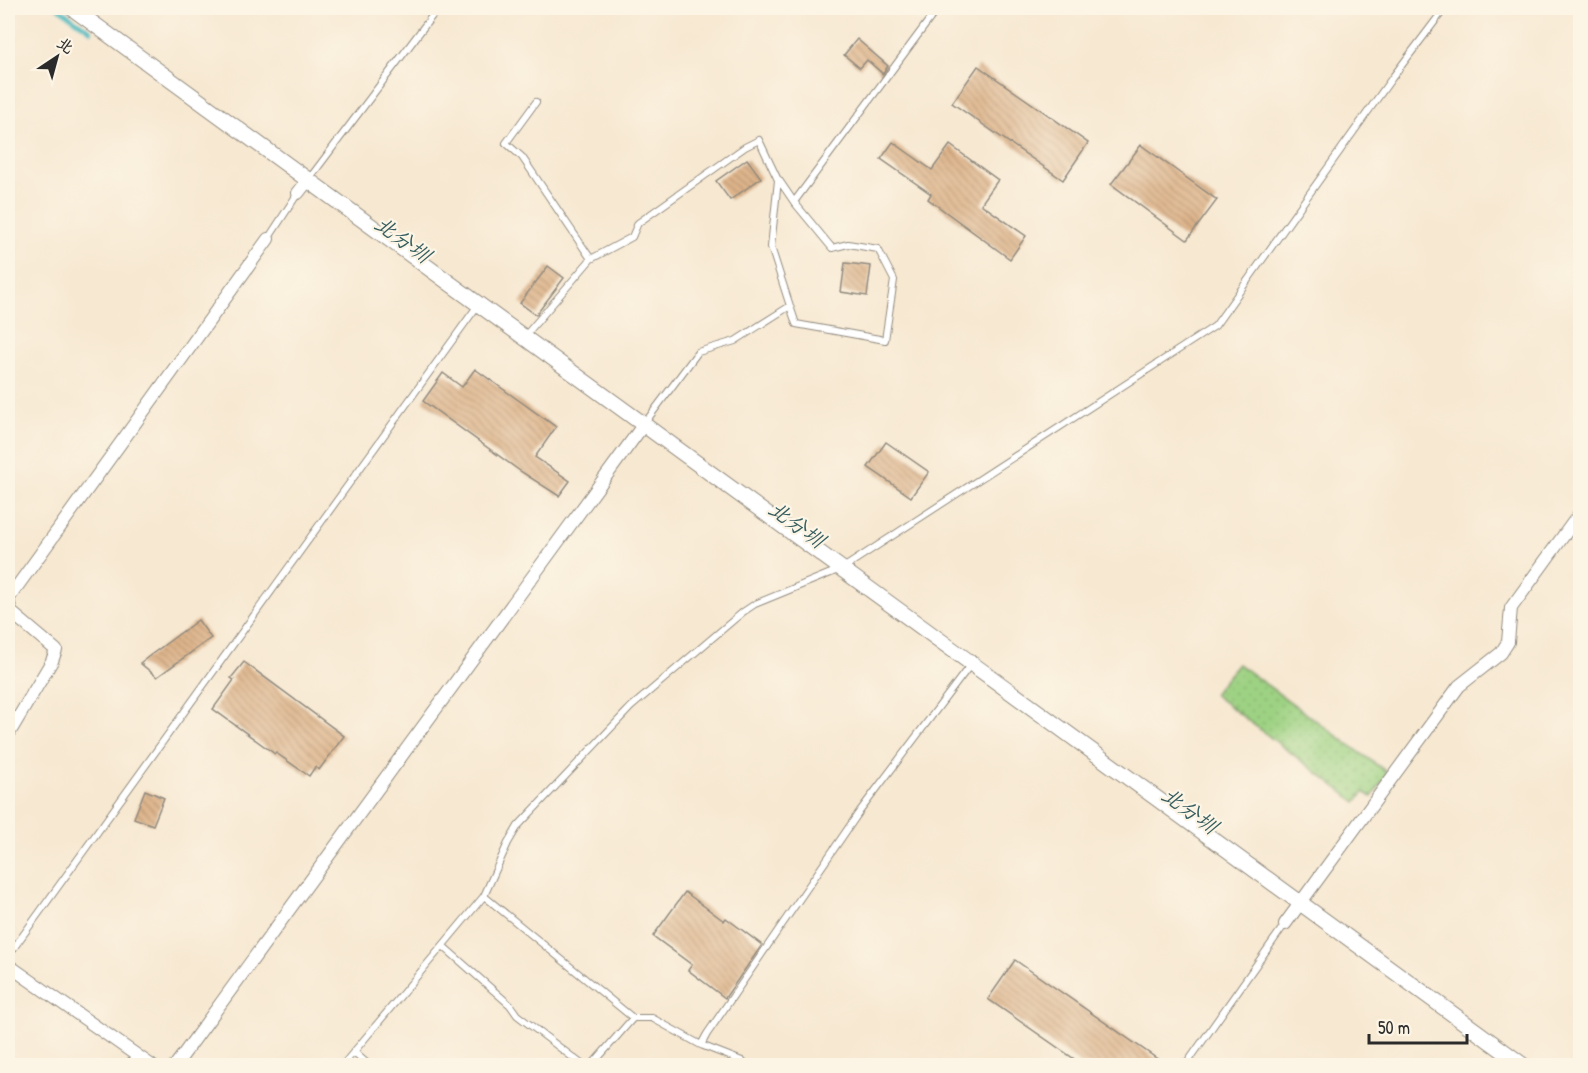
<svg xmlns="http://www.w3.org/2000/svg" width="1588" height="1073" font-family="'Patrick Hand','LXGW WenKai TC',sans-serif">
  <defs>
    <pattern id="grass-dots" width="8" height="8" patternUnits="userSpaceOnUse" patternTransform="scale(1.5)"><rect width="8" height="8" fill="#9ed283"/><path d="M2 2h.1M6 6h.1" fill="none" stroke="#88b471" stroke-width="1.8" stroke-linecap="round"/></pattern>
    <pattern id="building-back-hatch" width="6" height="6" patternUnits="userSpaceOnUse" patternTransform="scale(1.5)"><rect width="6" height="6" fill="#deb48a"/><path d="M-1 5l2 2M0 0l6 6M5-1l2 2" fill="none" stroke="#b49371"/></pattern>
  </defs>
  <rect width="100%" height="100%" fill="#fcf5e5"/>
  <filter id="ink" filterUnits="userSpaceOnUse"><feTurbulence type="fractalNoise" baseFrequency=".0167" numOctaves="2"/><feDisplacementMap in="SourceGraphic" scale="12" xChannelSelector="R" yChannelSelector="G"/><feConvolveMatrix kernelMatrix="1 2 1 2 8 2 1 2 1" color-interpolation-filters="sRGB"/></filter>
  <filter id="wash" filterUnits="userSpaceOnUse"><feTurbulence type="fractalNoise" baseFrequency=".008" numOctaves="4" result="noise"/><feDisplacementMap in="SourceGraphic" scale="24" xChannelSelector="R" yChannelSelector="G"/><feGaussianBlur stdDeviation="1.35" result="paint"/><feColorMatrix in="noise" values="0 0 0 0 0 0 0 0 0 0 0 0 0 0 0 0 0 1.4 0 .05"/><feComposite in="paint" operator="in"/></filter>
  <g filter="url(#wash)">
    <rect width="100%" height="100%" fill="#f7e8d1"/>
    <path fill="url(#grass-dots)" stroke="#647e57" stroke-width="1.5" d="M1238,664L1388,773L1372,797L1364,792L1356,802L1213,694Z"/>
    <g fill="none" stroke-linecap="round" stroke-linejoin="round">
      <path stroke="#49b9c0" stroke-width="4" d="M58,8L91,31"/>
    </g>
    <g id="blocks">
      <path fill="url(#building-back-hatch)" d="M857,39L888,66L883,74L867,60L860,68L844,55Z
        M978,66L1088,143L1063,180L952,103Z
        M893,142L932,170L950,145L998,180L981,204L1026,236L1010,259L928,199L931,194L881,159Z
        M1141,145L1217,200L1187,240L1111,184Z
        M747,159L761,178L730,200L716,181Z
        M845,263L871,266L867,296L841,292Z
        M548,266L564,278L536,315L520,303Z
        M475,369L556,427L535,457L570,481L559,496L520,471L423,401L443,373L462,387Z
        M886,442L929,472L911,497L868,467Z
        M198,620L211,638L157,677L140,663Z
        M244,662L344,736L319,770L315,767L309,776L276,753L275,754L213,709L234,680L231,678Z
        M145,790L164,798L153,825L134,818Z
        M685,892L724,921L726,918L762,945L725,998L688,970L692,965L653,936Z
        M1015,960L1166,1065H1083L988,999Z"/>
    </g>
  </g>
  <g filter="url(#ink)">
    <use href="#blocks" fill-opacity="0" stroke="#918a7e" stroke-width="1.5"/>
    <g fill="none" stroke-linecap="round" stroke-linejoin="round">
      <g stroke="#918a7e" stroke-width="8">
        <path id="service" d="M536,102L506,143L522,157L591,259
          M309,179L438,8
          M779,180L794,202
          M268,239L298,193
          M524,337L591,259L632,237L638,223L745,147L759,140L778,180L771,247L790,306
          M644,424L698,352L735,341L790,306L796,324L885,340L894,280L878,249L848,244L832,248L794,202L938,8
          M484,896L633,1018H652L701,1045
          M443,946L510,1005L517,1015L584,1066
          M8,956L478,305
          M354,1052L370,1066
          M342,1066L484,896L508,843L518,826L631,707L743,612L755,604L843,568L1215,326L1392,78L1445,8
          M458,1066L469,1063L477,1066
          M591,1066L633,1018
          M747,1066L742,1061L701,1045L707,1034L860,811L971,664
          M1185,1066L1285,924"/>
      </g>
      <g stroke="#918a7e" stroke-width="14">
        <path id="minor" d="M298,193L309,179
          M8,735L52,661L56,650L11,612L8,599L268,239
          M1285,924L1459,686L1501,653L1508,642L1511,608L1580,513
          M8,965L152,1066
          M175,1066L644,424"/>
      </g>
      <g stroke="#918a7e" stroke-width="17">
        <path id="tertiary" d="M72,8L1524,1066"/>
      </g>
      <use href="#service" stroke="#fff" stroke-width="6"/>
      <use href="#minor" stroke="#fff" stroke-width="12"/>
      <use href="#tertiary" stroke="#fff" stroke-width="15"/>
    </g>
  </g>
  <g text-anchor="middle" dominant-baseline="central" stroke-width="4.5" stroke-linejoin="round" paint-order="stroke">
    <g font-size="21" font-style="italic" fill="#365d5f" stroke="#fcf5e5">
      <text transform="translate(403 239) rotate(36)">北分圳</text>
      <text transform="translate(797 524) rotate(36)">北分圳</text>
      <text transform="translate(1190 810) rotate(36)">北分圳</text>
    </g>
  </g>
  <rect width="1588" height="1073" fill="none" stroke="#fcf5e5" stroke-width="30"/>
  <g transform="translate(57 57) rotate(36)" stroke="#fcf5e5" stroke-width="4.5" paint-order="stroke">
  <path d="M0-4.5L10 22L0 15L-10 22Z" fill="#2b2b2b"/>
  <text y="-9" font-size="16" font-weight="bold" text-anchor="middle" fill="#2b2b2b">北</text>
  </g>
  <path d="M1369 1034v9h98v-9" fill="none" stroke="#2b2b2b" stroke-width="3"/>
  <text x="1378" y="1034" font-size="18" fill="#2b2b2b" stroke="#fcf5e5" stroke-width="4.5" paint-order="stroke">50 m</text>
</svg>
